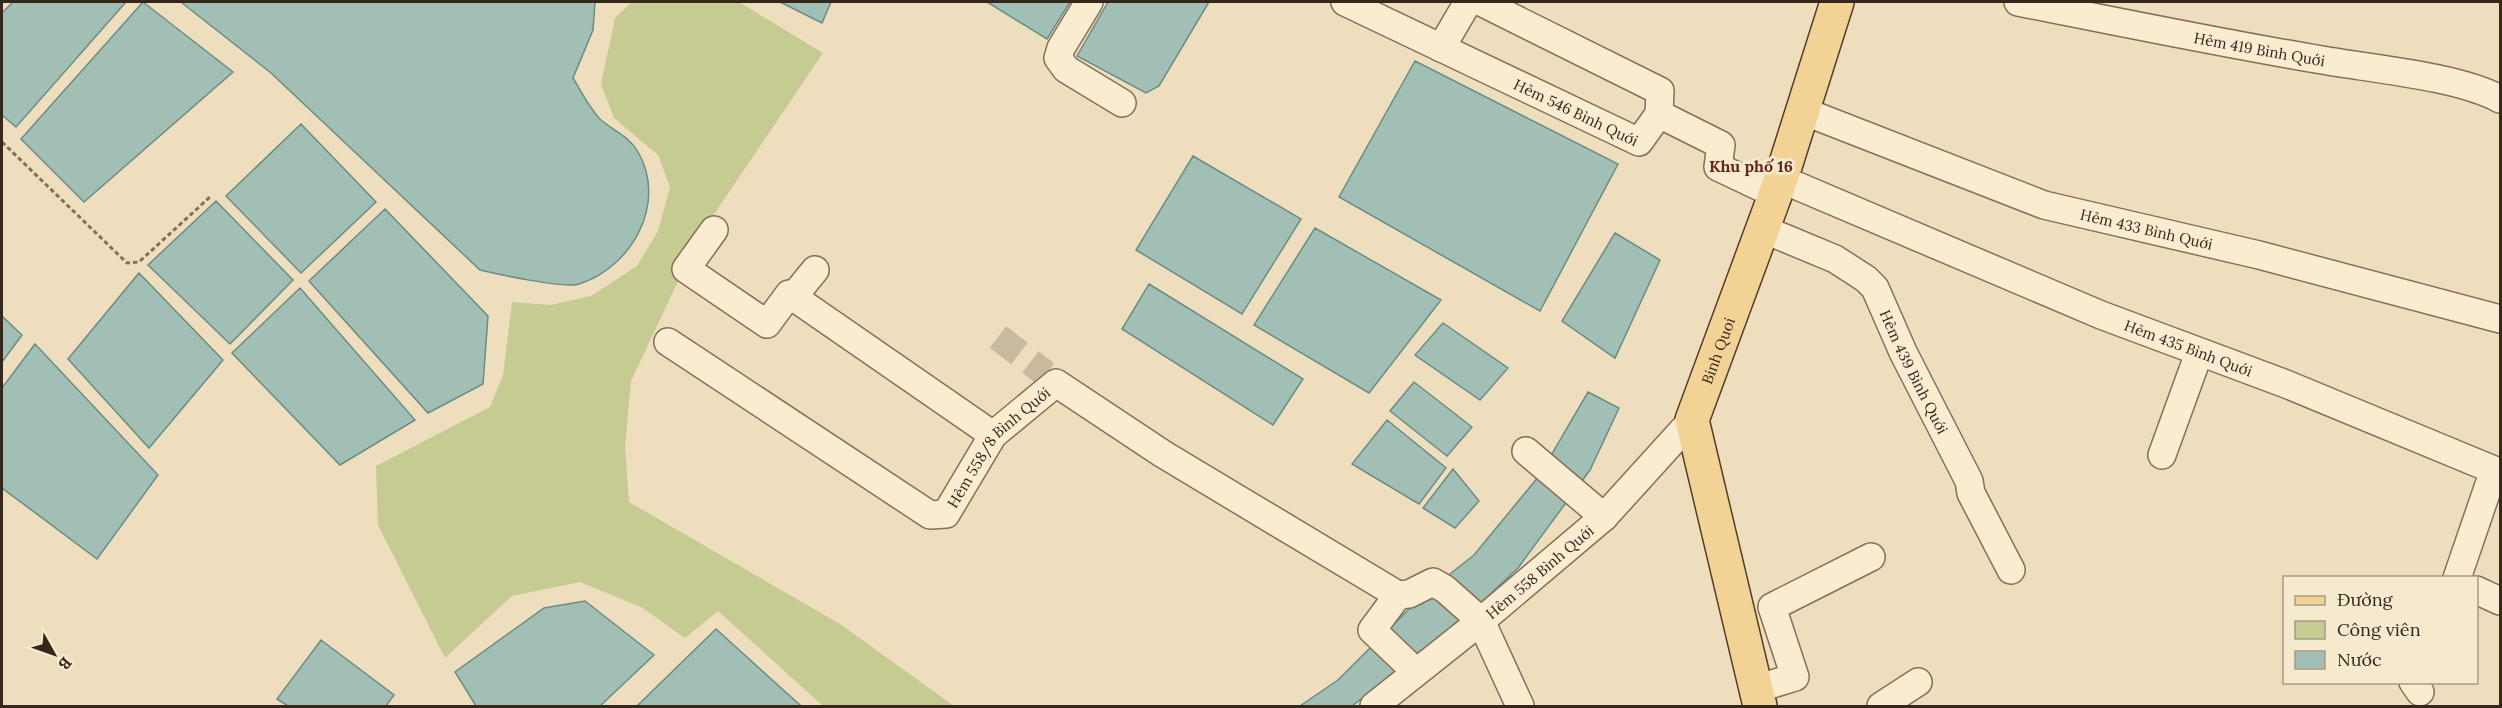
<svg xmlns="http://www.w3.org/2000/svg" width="2502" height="708" font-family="Lora,serif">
  <rect width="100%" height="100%" fill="#eedebe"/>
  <path fill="#c6cb92" d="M632,2H739L823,53L700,235L631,381L625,447L629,502L840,624L954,706H823L718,611L685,638L641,607L580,582L512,596L445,658L378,525L376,466L490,407L503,375L512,302L551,305L591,296L637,266L658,231L670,187L658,155L614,118L601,84L615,18Z"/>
  <path fill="#a2bfb6" stroke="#698d83" stroke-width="1.5" d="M13,2H126L16,127L2,115V13Z
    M143,2L233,72L84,202L21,139Z
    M181,2H595L593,30L573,78C581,91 590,109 601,120C614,131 629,136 638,152C668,203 631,268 579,284C565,289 497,274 480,270L271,73Z
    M780,2H831L822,23Z
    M987,2H1070L1047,39Z
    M1108,2H1209L1159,86L1146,93L1077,56Z
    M1415,61L1618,164L1540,311L1339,197Z
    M301,124L376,202L301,273L226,196Z
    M1193,156L1301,219L1242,314L1136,250Z
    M216,201L293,280L230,344L148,265Z
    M385,209L488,316L483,384L428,413L309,281Z
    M1315,228L1441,300L1369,393L1254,325Z
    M1615,233L1660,260L1615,358L1562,321Z
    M139,273L223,360L149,448L68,359Z
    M1149,284L1303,379L1273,425L1122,329Z
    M300,288L415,420L340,465L232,353Z
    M2,316L22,335L2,362Z
    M1443,323L1508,368L1480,400L1415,355Z
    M35,344L158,475L97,559L2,488V388Z
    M1414,382L1472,427L1447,456L1390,411Z
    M1588,392L1619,408L1590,470L1518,568L1456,626L1352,706H1300L1338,680L1422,596L1474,555L1539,476Z
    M1387,420L1446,468L1419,504L1352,464Z
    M1453,469L1479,501L1455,528L1423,508Z
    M585,601L654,655L600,706H476L455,672L544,608Z
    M716,629L801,706H637Z
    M321,640L394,695L386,706H288L277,699Z"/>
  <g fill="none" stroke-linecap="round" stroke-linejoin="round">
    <path stroke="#c9b99e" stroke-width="27" stroke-dasharray="27 14" stroke-linecap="butt" d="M998,337L1046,374"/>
    <g stroke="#866f57" stroke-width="30">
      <g id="minor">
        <path d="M1089,2L1061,48L1058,58L1066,69L1122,103"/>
        <path id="s1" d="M1345,2L1639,142L1659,114L1721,145L1718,167L1775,194"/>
        <path d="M1481,2L1660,91L1659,114"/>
        <path id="s2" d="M2018,2C2119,22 2220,43 2322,60C2373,69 2457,76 2500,99"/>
        <path d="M1441,48L1468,2"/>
        <path id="s3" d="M1803,111L2044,205L2259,255L2500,319"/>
        <path id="s4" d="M1781,179L2101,315L2286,384L2494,470L2457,578"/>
        <path id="s5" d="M1763,229L1835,259L1866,279L1875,288L1903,352L1969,481L1971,493L2011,570"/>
        <path d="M714,230L686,269L767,324L789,294L993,435"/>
        <path d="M793,297L815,270"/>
        <path id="s6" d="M668,342L930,515L946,514L993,435L1056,383L1163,454L1398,595L1372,630L1416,672"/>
        <path d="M1526,451L1604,517"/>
        <path d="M2162,455L2199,353"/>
        <path d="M2476,590L2500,601"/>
        <path d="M1398,595L1409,594L1433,582L1445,589L1481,621L1520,706"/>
        <path d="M2413,682L2420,692"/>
        <path d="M1756,689L1795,677L1772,607L1871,557"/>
        <path id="s7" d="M1374,706L1481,621L1604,517L1692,420"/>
        <path d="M1881,706L1918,682"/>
      </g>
    </g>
    <g stroke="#533d2c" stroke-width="36">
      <g id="major">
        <path id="s8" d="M1760,706L1692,420L1781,179L1837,2"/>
      </g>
    </g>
    <path stroke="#866f57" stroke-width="3" stroke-dasharray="4.5 3" stroke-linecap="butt" d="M2,142L127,263L139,262L211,196"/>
    <use href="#minor" stroke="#f9ecd1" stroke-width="27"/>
    <use href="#major" stroke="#f2d395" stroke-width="33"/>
  </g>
  <g text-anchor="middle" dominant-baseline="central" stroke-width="6" stroke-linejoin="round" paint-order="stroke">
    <g font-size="15" fill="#35271c" stroke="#f5e9ce">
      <text stroke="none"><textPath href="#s2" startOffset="246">Hẻm 419 Bình Quới</textPath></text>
      <text stroke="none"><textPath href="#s1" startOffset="256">Hẻm 546 Bình Quới</textPath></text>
      <text stroke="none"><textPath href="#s3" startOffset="364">Hẻm 433 Bình Quới</textPath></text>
      <text stroke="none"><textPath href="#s4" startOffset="441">Hẻm 435 Bình Quới</textPath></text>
      <text stroke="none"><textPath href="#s8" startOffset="368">Binh Quoi</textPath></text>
      <text stroke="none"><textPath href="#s5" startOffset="220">Hẻm 439 Bình Quới</textPath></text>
      <text stroke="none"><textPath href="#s6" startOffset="416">Hẻm 558/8 Bình Quới</textPath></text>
      <text stroke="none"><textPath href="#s7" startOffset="213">Hẻm 558 Bình Quới</textPath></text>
    </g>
    <g font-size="16" font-weight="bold" fill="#62281b" stroke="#f5e9ce">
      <text x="1751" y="166">Khu phố 16</text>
    </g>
  </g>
  <rect width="2502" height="708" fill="none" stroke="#35271c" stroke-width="6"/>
  <rect x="2283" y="576" width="195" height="108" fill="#f5e9ce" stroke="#a89b87" stroke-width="1.5"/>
  <rect x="2295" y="596" width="30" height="9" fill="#f2d395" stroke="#a89b87" stroke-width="1.5"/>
  <text x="2337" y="606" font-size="18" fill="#35271c">Đường</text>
  <rect x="2295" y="621" width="30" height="18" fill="#c6cb92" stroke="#a89b87" stroke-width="1.5"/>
  <text x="2337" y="636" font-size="18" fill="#35271c">Công viên</text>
  <rect x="2295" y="651" width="30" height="18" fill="#a2bfb6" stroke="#a89b87" stroke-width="1.5"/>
  <text x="2337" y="666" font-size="18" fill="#35271c">Nước</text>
  <g transform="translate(54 654) rotate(130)" stroke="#f5e9ce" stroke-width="4.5" paint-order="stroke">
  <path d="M0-4.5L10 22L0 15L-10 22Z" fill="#35271c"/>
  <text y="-9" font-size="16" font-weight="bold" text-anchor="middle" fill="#35271c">B</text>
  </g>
</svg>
